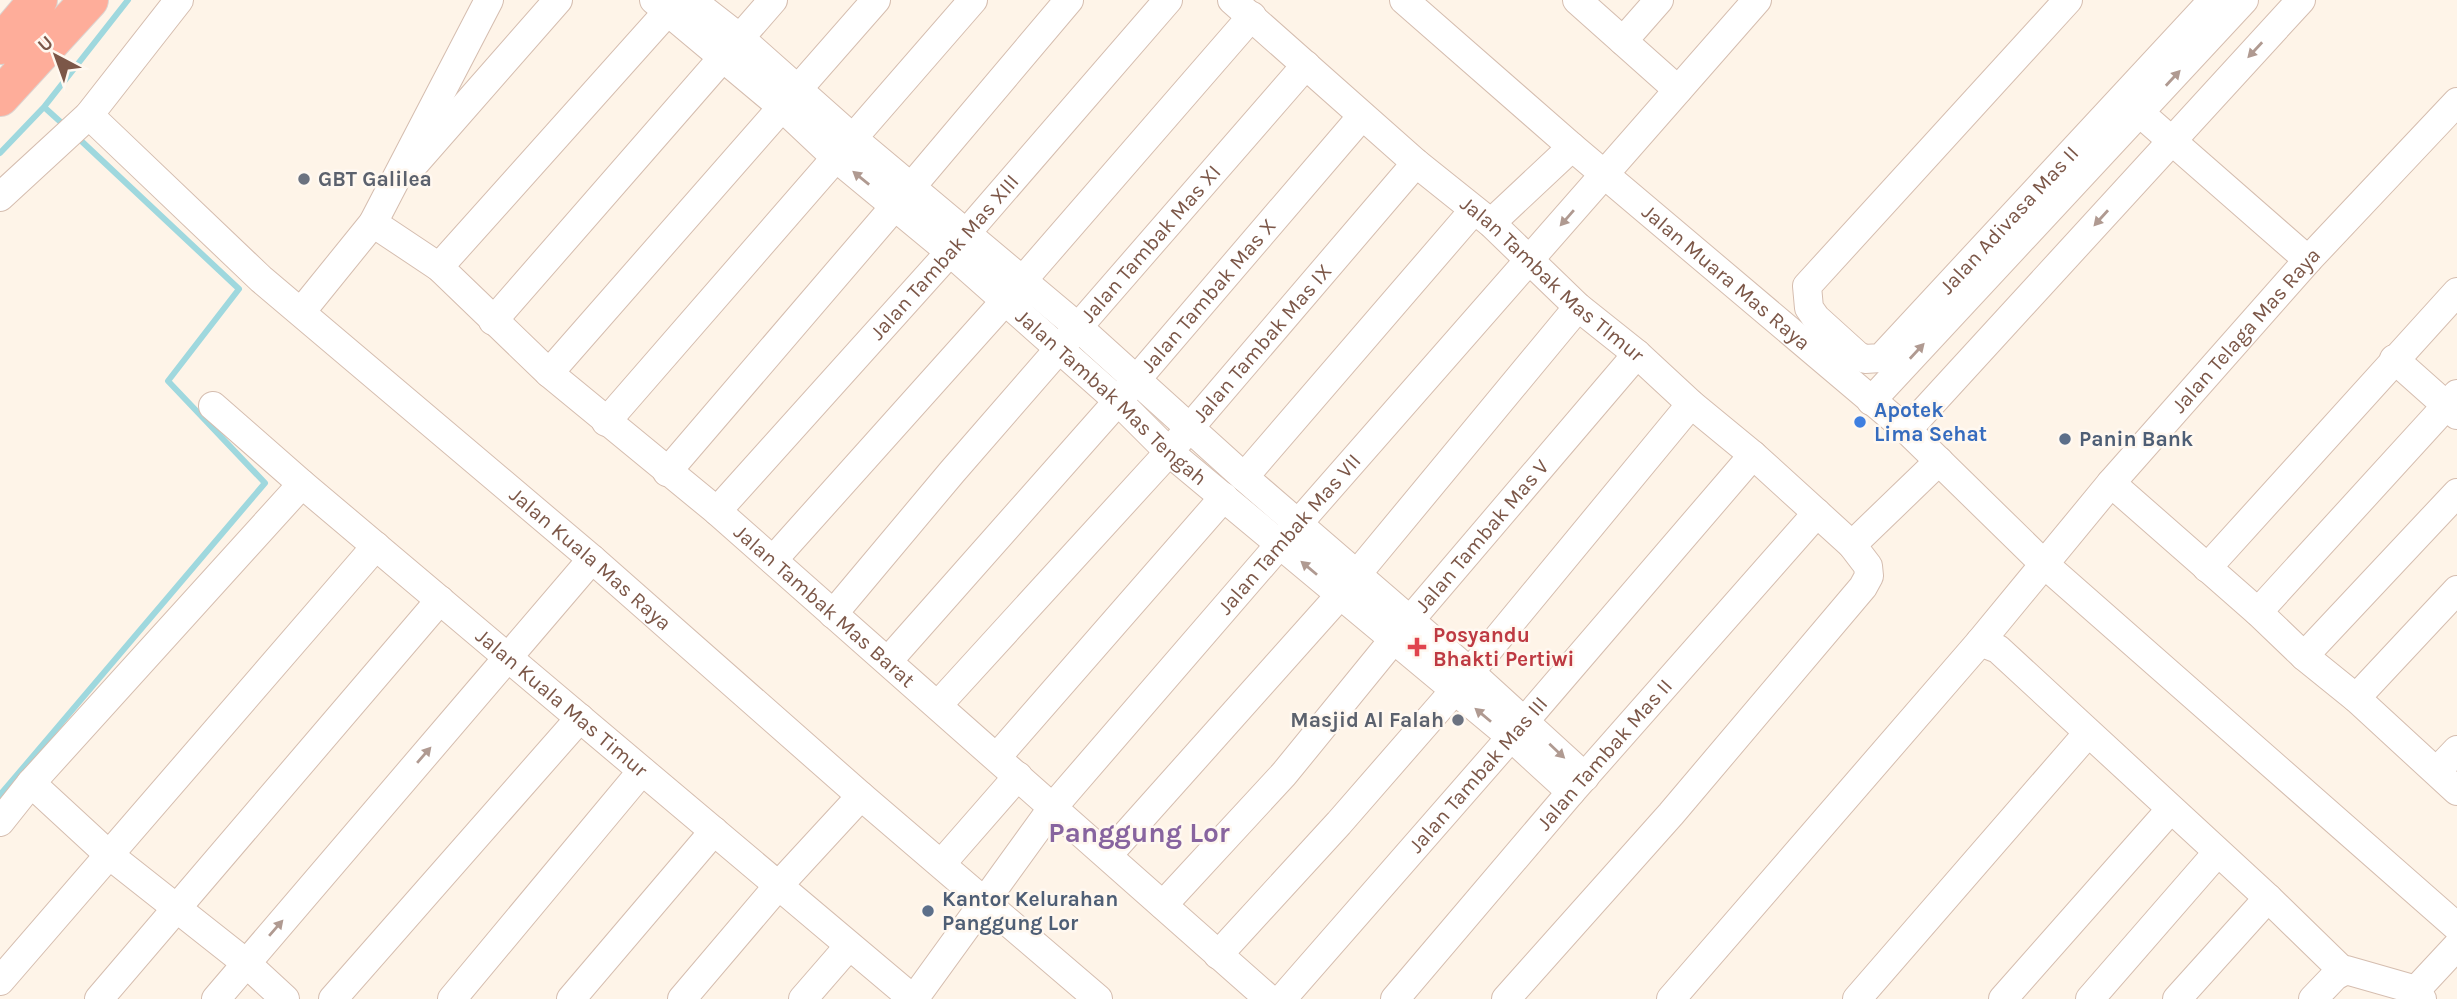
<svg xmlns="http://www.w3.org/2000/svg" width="2457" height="999" font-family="Karla,sans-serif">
  <rect width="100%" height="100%" fill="#fef4e8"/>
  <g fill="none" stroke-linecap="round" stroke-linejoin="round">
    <path stroke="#9fd8de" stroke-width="6" d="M44,107L128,0
      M0,153L44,107L65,126
      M0,795L265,483L168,381L239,289L76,136"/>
    <g stroke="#d5bdaf" stroke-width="30">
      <g id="minor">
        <path id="s1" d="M654,0L783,108L835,157L950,252L1118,401L1169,452L1511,737L1571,792"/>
        <path d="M691,0L740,38L856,141L1078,327L1244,477L1470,672L1585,777"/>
        <path id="s2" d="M1232,0L1416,163L1491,223L1578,307L1637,354L1691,404L1753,455L1852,545L1868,566L1869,576L1863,587L1671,814L1506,999"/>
        <path id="s3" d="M1404,0L1572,147L1907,430L2043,563L2457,927"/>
        <path d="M1577,0L1678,90"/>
        <path id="s4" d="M2068,0L1807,286L1809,308L1816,318L1858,356L1865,359L1881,358L2213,0"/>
        <path d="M1623,41L1659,0"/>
        <path d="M2140,113L2308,260"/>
        <path id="s5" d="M89,115L261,279L592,559L861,796L1098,999"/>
        <path d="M416,162L558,0"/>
        <path d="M912,186L1069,0"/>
        <path d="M0,197L89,115L179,0"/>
        <path id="s6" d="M373,223L439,267L549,373L717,511L1269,999"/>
        <path d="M1491,223L1572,147"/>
        <path d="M439,267L678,0"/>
        <path d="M1022,281L1252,16"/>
        <path d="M301,312L373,223L489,0"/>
        <path d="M493,321L773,0"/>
        <path d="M2394,359L2457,415"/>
        <path d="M549,373L876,0"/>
        <path d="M1871,401L2244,0"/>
        <path id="s7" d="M213,406L302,484L913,999"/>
        <path d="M606,422L973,0"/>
        <path d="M1907,430L2301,0"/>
        <path d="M667,472L895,206"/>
        <path d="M1244,477L1474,210"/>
        <path d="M2111,483L2258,612L2304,656L2356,698L2457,791"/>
        <path id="s8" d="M717,511L950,252L1168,0"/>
        <path d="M1852,545L1939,461"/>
        <path d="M773,560L1005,301"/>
        <path d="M2207,568L2457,292"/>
        <path d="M1357,574L1578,307"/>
        <path d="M2258,612L2457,394"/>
        <path id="s9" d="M833,614L952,472L1306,65"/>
        <path d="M1980,642L1998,649L2268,898L2342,970"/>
        <path d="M2304,656L2457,493"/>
        <path id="s10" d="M888,661L1118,401L1362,116"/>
        <path d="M1470,672L1691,404"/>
        <path d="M2356,698L2457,590"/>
        <path id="s11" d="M938,705L1169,452L1416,163"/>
        <path d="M997,757L1224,497"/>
        <path d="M2437,771L2457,750"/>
        <path d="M31,783L108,854L246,963L285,999"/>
        <path d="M0,822L31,783L302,484"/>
        <path d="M1108,855L1341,594"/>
        <path d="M942,863L1018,776"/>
        <path id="s12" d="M1163,905L1284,774L1394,639L1637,354"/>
        <path d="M1218,955L1339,823L1454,691"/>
        <path d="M0,981L376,546"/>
        <path d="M99,999L440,600"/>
        <path d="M216,999L592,559"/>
        <path d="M333,999L580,718"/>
        <path d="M452,999L642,771"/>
        <path d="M571,999L714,831"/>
        <path d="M682,999L778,886L861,796"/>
        <path d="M803,999L849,946"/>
        <path id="s13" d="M914,999L1053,807L1281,543L1757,0"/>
        <path id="s14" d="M1282,999L1511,737L1753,455"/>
        <path id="s15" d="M1395,999L1571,792L1817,513"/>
        <path id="s16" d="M1671,999L1980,642L2111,483L2308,260L2457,102"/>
        <path d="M1857,999L2088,733"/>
        <path d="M2003,999L2170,810"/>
        <path d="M2090,999L2217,853"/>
        <path d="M2177,999L2268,898"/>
        <path d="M2313,999L2335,976L2346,970L2416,990"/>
        <path d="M2422,999L2416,990L2457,946"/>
      </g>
    </g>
    <g stroke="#ddd3cf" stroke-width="40">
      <path id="highway" d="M0,45L38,0
        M0,97L89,0"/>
    </g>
    <use href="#minor" stroke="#fff" stroke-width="28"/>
    <use href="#highway" stroke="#fead9a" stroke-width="38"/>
  </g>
  <defs><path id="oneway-solid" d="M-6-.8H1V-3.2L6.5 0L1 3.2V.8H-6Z" transform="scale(1.75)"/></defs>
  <g fill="#b09a91">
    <use href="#oneway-solid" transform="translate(2255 50) rotate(133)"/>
    <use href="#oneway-solid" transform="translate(2173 78) rotate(-47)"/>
    <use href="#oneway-solid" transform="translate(861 178) rotate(-141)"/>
    <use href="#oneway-solid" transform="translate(1567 218) rotate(131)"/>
    <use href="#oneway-solid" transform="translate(2101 218) rotate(132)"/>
    <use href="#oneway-solid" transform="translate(1917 351) rotate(-47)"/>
    <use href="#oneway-solid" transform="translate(1309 568) rotate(-140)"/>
    <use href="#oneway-solid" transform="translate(1483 715) rotate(-140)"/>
    <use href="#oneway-solid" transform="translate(1557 751) rotate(43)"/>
    <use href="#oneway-solid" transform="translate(424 755) rotate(-49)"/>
    <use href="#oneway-solid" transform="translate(276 928) rotate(-49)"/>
  </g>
  <g fill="#6b7280" stroke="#fff8f0" stroke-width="2.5">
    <circle cx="304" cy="179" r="7"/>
    <circle cx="1458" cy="720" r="7"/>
  </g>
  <circle fill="#3f7fe0" stroke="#fff8f0" stroke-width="2.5" cx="1860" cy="422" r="7"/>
  <g fill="#5c6f8a" stroke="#fff8f0" stroke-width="2.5">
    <circle cx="2065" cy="439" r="7"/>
    <circle cx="928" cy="911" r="7"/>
  </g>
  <path fill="#e0444e" stroke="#fff8f0" stroke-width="2.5" d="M1413.5 636.5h7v7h7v7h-7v7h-7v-7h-7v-7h7z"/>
  <g text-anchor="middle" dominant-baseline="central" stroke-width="5" stroke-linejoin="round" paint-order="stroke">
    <g font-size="21" font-weight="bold" fill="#5b616d" stroke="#fff8f0" text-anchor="start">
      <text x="318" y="179">GBT Galilea</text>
      <text x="1444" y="720" text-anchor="end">Masjid Al Falah</text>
    </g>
    <g font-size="21" fill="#7c5748" stroke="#fff8f0">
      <text stroke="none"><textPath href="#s4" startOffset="690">Jalan Adivasa Mas II</textPath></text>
      <text stroke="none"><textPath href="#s9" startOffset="488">Jalan Tambak Mas XI</textPath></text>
      <text stroke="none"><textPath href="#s8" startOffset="341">Jalan Tambak Mas XIII</textPath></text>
      <text stroke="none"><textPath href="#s3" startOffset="425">Jalan Muara Mas Raya</textPath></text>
      <text stroke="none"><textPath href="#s2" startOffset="425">Jalan Tambak Mas TImur</textPath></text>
      <text stroke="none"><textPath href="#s10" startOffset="486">Jalan Tambak Mas X</textPath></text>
      <text stroke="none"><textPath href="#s16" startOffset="882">Jalan Telaga Mas Raya</textPath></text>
      <text stroke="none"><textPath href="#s11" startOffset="486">Jalan Tambak Mas IX</textPath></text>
      <text stroke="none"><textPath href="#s1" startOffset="606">Jalan Tambak Mas Tengah</textPath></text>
      <text stroke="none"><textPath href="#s13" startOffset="598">Jalan Tambak Mas VII</textPath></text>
      <text stroke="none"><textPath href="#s12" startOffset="488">Jalan Tambak Mas V</textPath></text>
      <text stroke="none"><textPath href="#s5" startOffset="670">Jalan Kuala Mas Raya</textPath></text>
      <text stroke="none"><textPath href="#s6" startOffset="593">Jalan Tambak Mas Barat</textPath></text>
      <text stroke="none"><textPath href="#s7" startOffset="458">Jalan Kuala Mas Timur</textPath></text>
      <text stroke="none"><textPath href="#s15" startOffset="322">Jalan Tambak Mas II</textPath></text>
      <text stroke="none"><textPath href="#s14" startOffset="298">Jalan Tambak Mas III</textPath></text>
    </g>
    <g font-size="21" font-weight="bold" fill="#366cbe" stroke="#fff8f0" text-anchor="start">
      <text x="1874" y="410">Apotek<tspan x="1874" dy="24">Lima Sehat</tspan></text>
    </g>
    <g font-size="21" font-weight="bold" fill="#4e5e75" stroke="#fff8f0" text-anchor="start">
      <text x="2079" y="439">Panin Bank</text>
      <text x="942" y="899">Kantor Kelurahan<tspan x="942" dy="24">Panggung Lor</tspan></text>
    </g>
    <g font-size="21" font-weight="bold" fill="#be3a42" stroke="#fff8f0" text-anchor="start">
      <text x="1433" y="635">Posyandu<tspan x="1433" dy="24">Bhakti Pertiwi</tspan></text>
    </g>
    <g font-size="28" font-weight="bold" fill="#87649f" stroke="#fff8f0">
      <text x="1139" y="832">Panggung Lor</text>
    </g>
  </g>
  <g transform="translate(56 56) rotate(319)" stroke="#fff8f0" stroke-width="5" paint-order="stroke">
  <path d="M0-5L12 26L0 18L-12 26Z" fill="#7c5748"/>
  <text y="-10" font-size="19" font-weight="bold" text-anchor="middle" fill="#7c5748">U</text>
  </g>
</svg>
